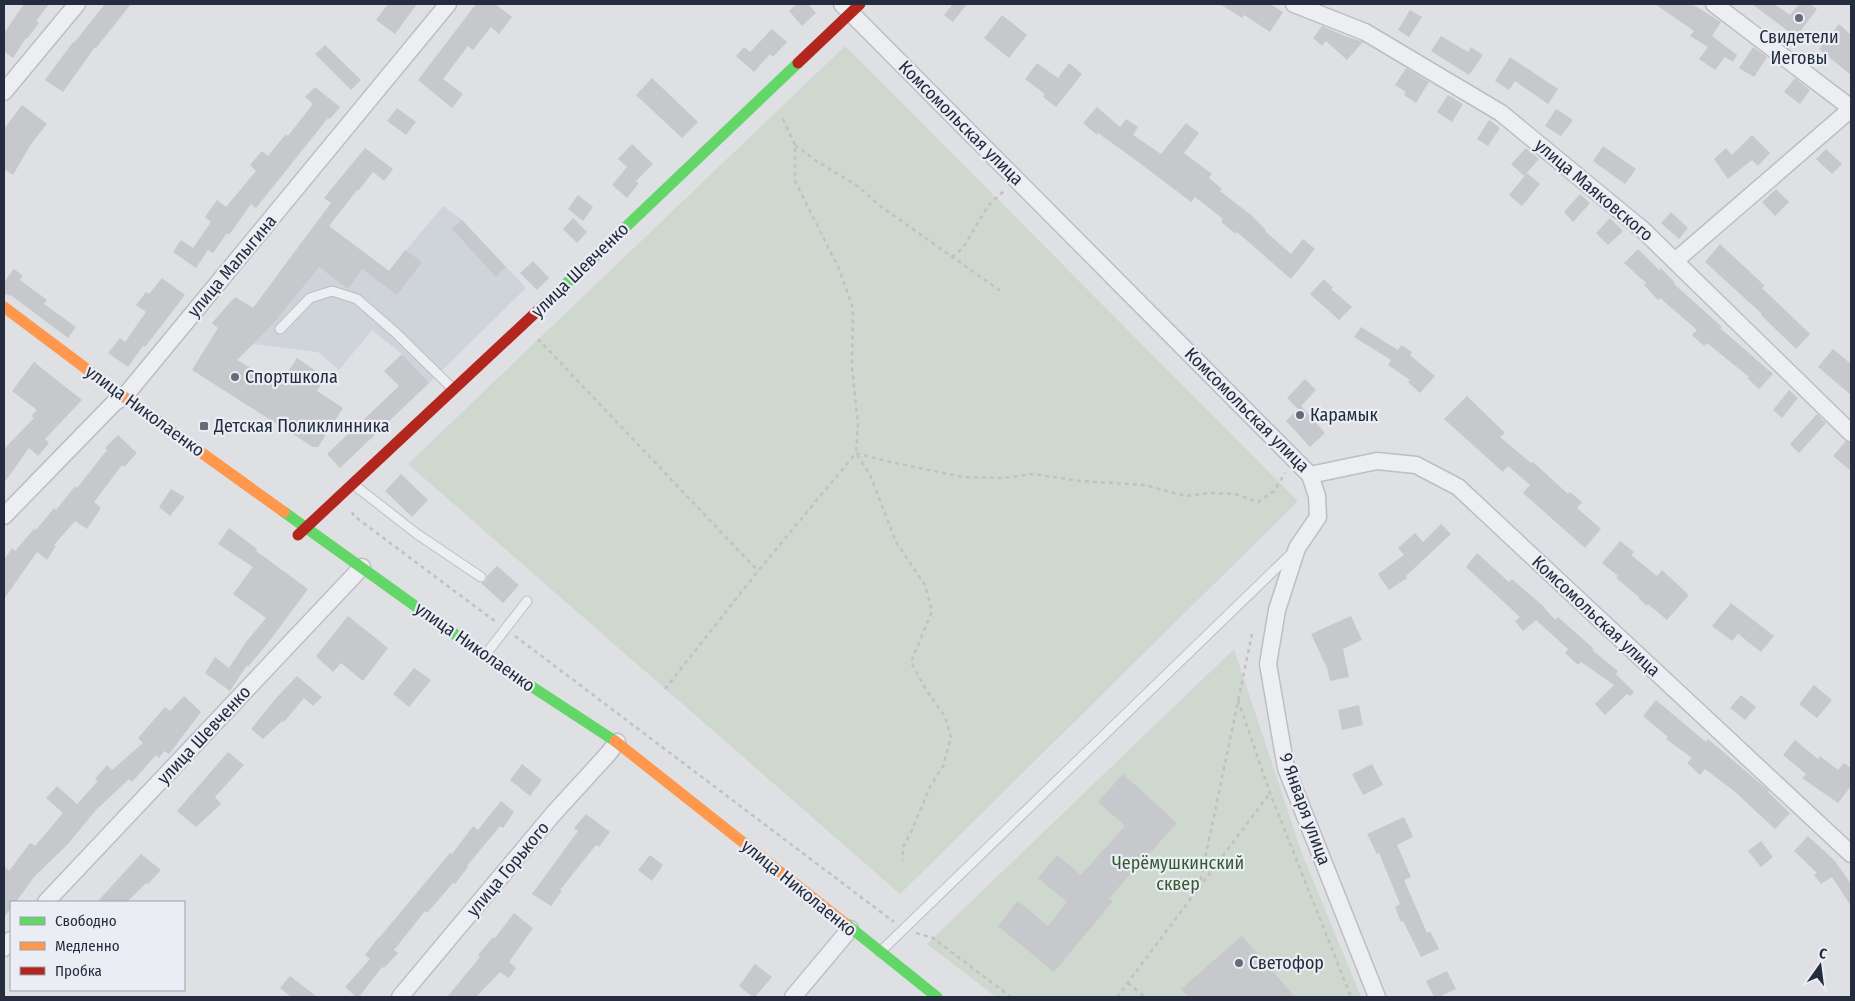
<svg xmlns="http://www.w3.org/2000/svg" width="1855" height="1001" font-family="'Fira Sans Condensed',sans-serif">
  <rect width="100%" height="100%" fill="#dee0e3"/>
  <path fill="#cfd3da" d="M443,206L462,220L526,288L429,383L402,354L372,330L339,370L318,352L253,344L245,352L212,323L235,297L253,308L319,219L389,271Z"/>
  <path fill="#ced8ce" d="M845,46L1298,501L900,894L408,464Z
    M1234,649L1301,851L1361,997H996L927,944Z"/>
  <path fill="#c6c8cb" d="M24,4H49L36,21L39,23L27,39L26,38L13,58L4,51V33Z
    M105,4H131L96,48L95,47L63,92L45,80L73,42L74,43Z
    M388,4H417L395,34L376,20Z
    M476,4H495L512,17L499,34L491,27L473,50L468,46L443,79L463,94L452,108L418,80Z
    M797,4H808L816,13L802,26L789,11Z
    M953,4H967L953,22L944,15Z
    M1220,4H1270L1283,12L1270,32L1244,15L1242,18Z
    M1655,4H1692L1721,22L1712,36L1737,55L1733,62L1725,57L1715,70L1699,59L1708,47L1690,36L1694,31Z
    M1752,4H1774L1790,15L1799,4H1810L1817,9L1796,37Z
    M1410,10L1422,17L1409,37L1398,30Z
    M1002,15L1027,35L1009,58L984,38Z
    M1839,24L1851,35V75L1819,49Z
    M1322,26L1345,36L1363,42L1347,60L1326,41L1322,46L1313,38Z
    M772,29L787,42L773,57L770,54L754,72L736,56L744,47L750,52Z
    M1441,36L1468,52L1471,47L1483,55L1469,75L1431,51Z
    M325,45L361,80L351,90L315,54Z
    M1753,47L1767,57L1754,77L1739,68Z
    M1510,57L1558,89L1548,104L1515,81L1509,90L1495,81Z
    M1037,63L1058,78L1069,63L1082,74L1056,107L1043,97L1045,94L1025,79Z
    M1406,68L1429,82L1416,103L1404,95L1406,92L1395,85Z
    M652,78L698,122L682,138L636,95Z
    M1795,78L1810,90L1800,104L1784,92Z
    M315,87L340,107L330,119L328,118L256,208L251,204L229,235L227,233L213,253L208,250L196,268L173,252L181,240L193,248L211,222L205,217L217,200L226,207L256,171L250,165L262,151L268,156L286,134L288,136L313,104L305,97Z
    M1448,95L1463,104L1452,122L1437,112Z
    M22,105L47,124L31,144L13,175L4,169V129Z
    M1097,107L1120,127L1126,119L1138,127L1133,135L1161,154L1186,123L1199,133L1184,153L1212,174L1209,178L1222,189L1220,191L1251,215L1266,230L1265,231L1291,254L1303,239L1315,249L1291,279L1237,232L1236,234L1221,222L1223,219L1195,197L1191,202L1137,161L1098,133L1097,135L1083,123Z
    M397,108L416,122L406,135L387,121Z
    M1556,109L1573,120L1561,136L1545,126Z
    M1489,120L1500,128L1488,146L1477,139Z
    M1752,135L1770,153L1758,166L1752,160L1728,179L1714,159L1726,148L1732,155Z
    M632,144L653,164L636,181L639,183L627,198L612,185L627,167L618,159Z
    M1603,146L1636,169L1625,184L1593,161Z
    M365,148L393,169L384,181L373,172L358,191L357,190L329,226L389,271L405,250L422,262L397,295L362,269L348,289L319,267L272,325L237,360L279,385L297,358L326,378L317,391L343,408L318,447H313L192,370L218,328L212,323L235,297L253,308L331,203L324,198Z
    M1526,148L1539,159L1524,176L1511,164Z
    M1826,149L1842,164L1832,174L1816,159Z
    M1527,173L1540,184L1522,206L1509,195Z
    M1776,189L1789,202L1775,216L1762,202Z
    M1580,194L1590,203L1573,222L1564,212Z
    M578,195L593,207L583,221L568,209Z
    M1671,212L1688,228L1679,239L1661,223Z
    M573,218L587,232L577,243L563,229Z
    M1610,218L1623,231L1608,245L1596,233Z
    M462,220L506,267L496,277L452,229Z
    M1720,244L1765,286L1762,288L1810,334L1796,349L1761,315L1762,314L1705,262Z
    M1638,249L1659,270L1661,268L1675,283L1674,284L1722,327L1720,328L1773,374L1759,389L1747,378L1749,377L1707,343L1704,346L1692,335L1697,330L1660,298L1658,300L1644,285L1646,283L1624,263Z
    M533,261L549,278L537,290L520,273Z
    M14,269L23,276L20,280L47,300L44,304L76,327L68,338L12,296L4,294V282Z
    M162,278L185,295L145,347L143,346L128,367L108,353L120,338L125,342L146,312L136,305L146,292L149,294Z
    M1324,279L1333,288L1331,289L1352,307L1339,320L1310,294Z
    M1361,327L1398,350L1401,345L1412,352L1410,355L1435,376L1420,393L1408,382L1410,380L1388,365L1391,360L1354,337Z
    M1833,349L1851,364V395L1818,367Z
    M402,354L429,383L340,468L327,454L399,386L384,371Z
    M34,362L82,400L45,439L49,443L38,456L29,448L4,483V449L34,418L31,416L37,410L12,391Z
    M1305,379L1316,390L1301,406L1325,433L1310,447L1286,421L1298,409L1287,398Z
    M1789,390L1798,398L1782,418L1773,410Z
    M1467,396L1505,433L1500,437L1531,463L1533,462L1568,494L1570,492L1582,502L1577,508L1601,529L1585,548L1523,493L1530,485L1508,466L1503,472L1444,419Z
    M1817,414L1826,423L1799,453L1790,444Z
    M118,435L137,453L124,467L122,465L94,502L101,508L87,529L75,521L54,545L56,546L47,560L37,552L4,599V560L12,548L15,551L34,529L36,530L54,508L56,510L75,486L77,488L107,450L105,448Z
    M1846,441L1851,443V471L1833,456Z
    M401,474L428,500L412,517L385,491Z
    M171,489L185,497L170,516L159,507Z
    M1441,524L1451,534L1406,576L1407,578L1389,590L1378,574L1404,555L1398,548L1415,533L1423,542Z
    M229,528L257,549L256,551L308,589L271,639L248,667L247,665L230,691L205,673L215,657L229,668L246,642L266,618L233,594L253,567L218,544Z
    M1620,541L1634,552L1631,555L1657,576L1662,570L1689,595L1667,620L1648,604L1647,606L1638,598L1639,597L1616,578L1618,576L1602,563Z
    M1477,553L1509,582L1512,579L1542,605L1555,620L1558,617L1594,649L1592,650L1618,671L1616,674L1634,692L1630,696L1627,694L1605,715L1595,704L1614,685L1581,662L1578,665L1565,653L1568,649L1536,620L1523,631L1515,621L1520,617L1466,567Z
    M497,566L519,585L503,603L481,583L486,581L487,576Z
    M1731,603L1774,636L1761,652L1738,634L1732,641L1712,626Z
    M348,616L388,648L363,681L341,663L333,672L316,656Z
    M1351,616L1362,640L1343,649L1349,677L1330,681L1327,668L1311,634Z
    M414,668L431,680L409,707L393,694Z
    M297,676L322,697L313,706L304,698L284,722L282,721L263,739L251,729L278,696Z
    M1814,685L1832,700L1817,718L1799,704Z
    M1741,695L1756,707L1745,720L1730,708Z
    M184,696L201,712L169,754L164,751L159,758L156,755L132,782L129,779L96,810L68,844L34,877L16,902H11V908L4,918V866L9,871L30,843L35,846L63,813L46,798L57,786L77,804L98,781L95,779L107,765L112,770L143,743L138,738L165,707L170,711Z
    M1656,700L1706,742L1708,739L1769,791L1768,792L1790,813L1775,829L1734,791L1705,769L1700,775L1687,763L1692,758L1666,739L1668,737L1643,716Z
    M1359,705L1363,725L1342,730L1338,710Z
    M1795,740L1818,759L1820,756L1838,770L1844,763L1851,768V786L1838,803L1802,778L1806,774L1783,755Z
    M228,752L244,765L215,797L221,804L196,827L177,811Z
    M522,764L542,780L530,796L510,780Z
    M1372,764L1383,785L1363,795L1352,774Z
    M1123,774L1177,823L1109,898L1113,901L1054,972L998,926L1018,901L1048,926L1067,902L1038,878L1057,855L1081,875L1125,826L1098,802Z
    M501,801L514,812L503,828L500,826L467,866L468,867L455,884L453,883L427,913L425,911L394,950L398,953L384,968L382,967L359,997H356L345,987L370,959L365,955L378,938H379L450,853L452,854L473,826L478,830Z
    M586,814L610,832L599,847L596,845L560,890L562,891L551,906L532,894L578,831L574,828Z
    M1404,817L1413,837L1397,845L1411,877L1404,880L1427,933L1430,931L1439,949L1421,957L1403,921L1401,922L1395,907L1400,904L1379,853L1377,854L1367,834Z
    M1808,836L1835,861L1851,884V906L1832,877L1821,884L1814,875L1817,873L1794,851Z
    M1761,841L1773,857L1761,867L1748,851Z
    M141,854L161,870L148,884L146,883L127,902H97Z
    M650,855L663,865L652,881L638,870Z
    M514,913L533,928L509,962L516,968L509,978L500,972L476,997H447L480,957L478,955L493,937L494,939Z
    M1242,936L1295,997H1188L1181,989Z
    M755,964L772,977L755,997H753L739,986Z
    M1447,971L1456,989L1439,997H1434L1426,981Z
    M290,976L317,997H291L280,988Z"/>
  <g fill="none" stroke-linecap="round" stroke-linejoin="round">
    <g stroke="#bcbec1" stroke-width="11">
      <path id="lane" d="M280,329L310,298L332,291L357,299L396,333L453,389
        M353,484L417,534L481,577
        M486,654L527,601
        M880,952L1293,552"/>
    </g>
    <g stroke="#bcbec1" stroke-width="19">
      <path id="street" d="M842,4L1310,475L1377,461L1416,465L1458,487L1851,854
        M1294,4L1365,32L1501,113L1643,230L1851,433
        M1714,4L1851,108
        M4,92L77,4
        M1675,261L1851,109
        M1310,475L1317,496L1318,517L1297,548L1277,610L1268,664L1286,768L1377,997
        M4,516L115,402L124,397L448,4
        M46,902L362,567
        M4,948L11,940
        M400,997L554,813L608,754L617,742
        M793,997L850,929"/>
    </g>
    <path stroke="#c0c1c7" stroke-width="2.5" stroke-dasharray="4 4" stroke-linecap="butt" d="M783,119L795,145V181L839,269L853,308L852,368L858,424L856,453L870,475L896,542L925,585L932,611L911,662L925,688L945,717L951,737L943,766L930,787L912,830L903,847V860
      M795,145L815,160L856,185L883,208L1002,292
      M952,257L963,248L988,206L1006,189
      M538,339L757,570
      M352,512L354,516L496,622
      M515,636L894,922
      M665,689L758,571L856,453L886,461L963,477L1002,478L1033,474L1080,481L1145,485L1185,496L1208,493L1235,494L1258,502L1274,491L1285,473
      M1238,700L1270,793L1351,997
      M1199,888L1252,634
      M916,933L933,938L1011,997
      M1128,983L1145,997
      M1117,997L1270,793"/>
    <use href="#lane" stroke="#edeef1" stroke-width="9"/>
    <use href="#street" stroke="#edeef1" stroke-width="16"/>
    <path stroke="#63d668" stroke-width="11" d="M548,301L798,63
      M284,512L485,656L615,741
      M846,924L937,997"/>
    <path stroke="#ff974d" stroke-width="11" d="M4,307L124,397L284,512
      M615,741L846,924"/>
    <path stroke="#b3261e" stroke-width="11" d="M798,63L860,4
      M298,535L548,301"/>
  </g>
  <g fill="#666b77" stroke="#eaeef4" stroke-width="2">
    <circle cx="1799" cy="18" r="5"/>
    <circle cx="235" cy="377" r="5"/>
    <circle cx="1300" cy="415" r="5"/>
    <rect x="199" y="421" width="10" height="10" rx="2.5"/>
    <circle cx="1239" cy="963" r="5"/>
  </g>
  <g text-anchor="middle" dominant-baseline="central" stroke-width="4.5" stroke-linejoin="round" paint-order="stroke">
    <g font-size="18" fill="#252c3d" stroke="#eaeef4" text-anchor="start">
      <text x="1799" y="37" text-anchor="middle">Свидетели<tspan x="1799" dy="21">Иеговы</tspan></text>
      <text x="245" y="377">Спортшкола</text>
      <text x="1310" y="415">Карамык</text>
      <text x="214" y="426">Детская Поликлинника</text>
      <text x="1249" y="963">Светофор</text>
    </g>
    <g font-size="18" fill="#252c3d" stroke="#eaeef4">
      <text transform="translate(961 123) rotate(45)">Комсомольская улица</text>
      <text transform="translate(1594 190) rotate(40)">улица Маяковского</text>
      <text transform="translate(232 266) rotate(-50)">улица Малыгина</text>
      <text transform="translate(580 270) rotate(-44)">улица Шевченко</text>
      <text transform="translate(1247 410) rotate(45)">Комсомольская улица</text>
      <text transform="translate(145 411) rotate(36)">улица Николаенко</text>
      <text transform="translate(1596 616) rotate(43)">Комсомольская улица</text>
      <text transform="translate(475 647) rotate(35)">улица Николаенко</text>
      <text transform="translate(204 735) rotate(-47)">улица Шевченко</text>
      <text transform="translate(1305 809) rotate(70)">9 Января улица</text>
      <text transform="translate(508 869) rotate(-50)">улица Горького</text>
      <text transform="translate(799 888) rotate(39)">улица Николаенко</text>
    </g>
    <g font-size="18" fill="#375931" stroke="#eaeef4">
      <text x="1178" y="863">Черёмушкинский<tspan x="1178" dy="21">сквер</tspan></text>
    </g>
  </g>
  <rect width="1855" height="1001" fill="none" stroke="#252c3d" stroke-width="10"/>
  <rect x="10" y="901" width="175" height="90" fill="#eaeef4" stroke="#9ba0ab"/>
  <rect x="20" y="917" width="25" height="8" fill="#63d668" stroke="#9ba0ab"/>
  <text x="55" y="926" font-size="15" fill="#252c3d">Свободно</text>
  <rect x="20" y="942" width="25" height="8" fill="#ff974d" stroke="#9ba0ab"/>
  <text x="55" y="951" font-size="15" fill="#252c3d">Медленно</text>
  <rect x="20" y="967" width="25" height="8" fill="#b3261e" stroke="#9ba0ab"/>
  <text x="55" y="976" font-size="15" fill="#252c3d">Пробка</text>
  <g transform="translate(1820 966) rotate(14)" stroke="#eaeef4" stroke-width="4" paint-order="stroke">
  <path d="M0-4L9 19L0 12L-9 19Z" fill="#252c3d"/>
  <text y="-8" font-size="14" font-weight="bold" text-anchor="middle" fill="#252c3d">С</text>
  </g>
</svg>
